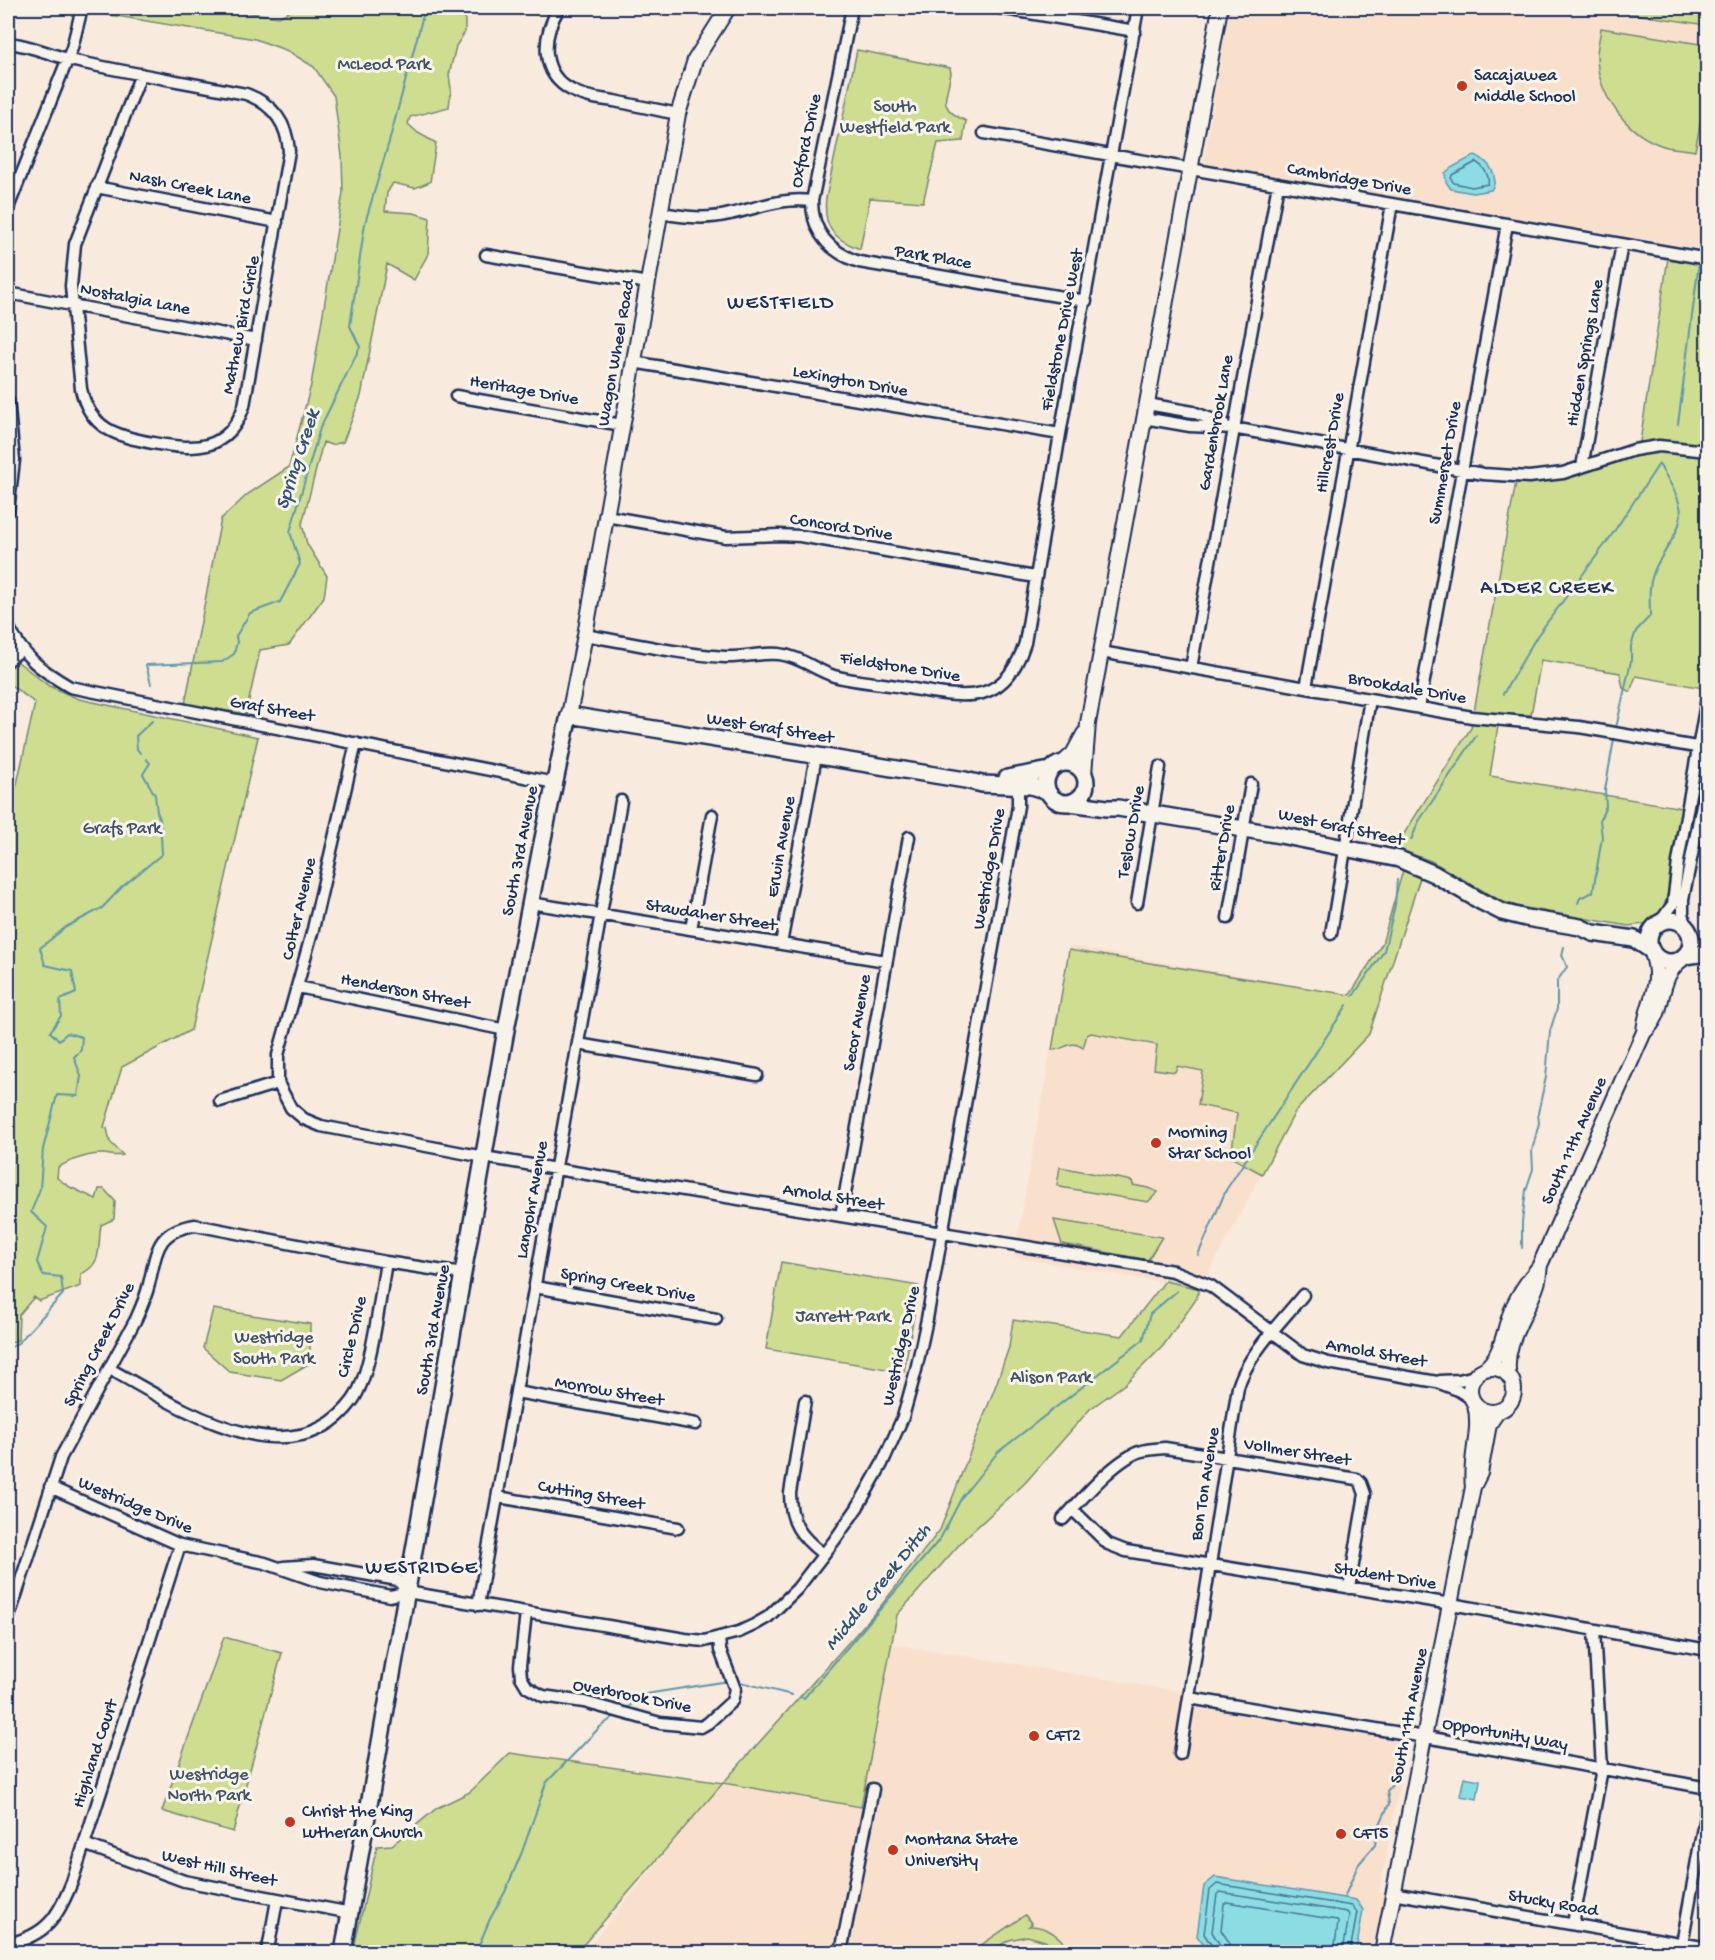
<svg xmlns="http://www.w3.org/2000/svg" width="1715" height="1960" font-family="'Gochi Hand',sans-serif">
  <rect width="100%" height="100%" fill="#f8eadc"/>
  <filter id="ink" filterUnits="userSpaceOnUse"><feTurbulence type="fractalNoise" baseFrequency=".0167" numOctaves="2"/><feDisplacementMap in="SourceGraphic" scale="12" xChannelSelector="R" yChannelSelector="G"/><feConvolveMatrix kernelMatrix="1 2 1 2 8 2 1 2 1" color-interpolation-filters="sRGB"/></filter>
  <g filter="url(#ink)">
    <path fill="#f9e0cd" d="M1229,8H1707V250L1203,165Z
      M1069,946L1381,1000L1369,1034L1295,1112L1200,1289L1014,1257Z
      M892,1644L1410,1729L1379,1893H1392L1382,1952H584L723,1783L861,1807Z"/>
    <path fill="#cedd90" stroke="#748677" stroke-width="1.5" d="M100,8H218L279,17L295,8H465V32L456,46L449,75L451,89L449,107L410,117L408,124L418,133L436,143L430,182L415,188L393,183L387,193L385,211L414,213L430,218L428,254L414,280L387,264L361,396L343,442L331,445L323,442L302,524L307,544L327,576L324,597L289,645L260,650L246,714L185,704L221,519L248,494L289,467L311,385L343,193L342,156L334,96L314,67L288,51L255,39L98,13Z
      M1621,8H1707L1706,25L1620,12Z
      M1601,28L1706,45L1708,48L1707,88L1695,151C1686,149 1676,149 1667,147C1629,137 1597,96 1597,56C1597,47 1600,37 1601,28Z
      M857,50L950,68L951,73C946,100 937,108 966,121L963,141L938,143L923,202L870,198L860,249C833,239 823,227 826,198Z
      M1668,258L1707,265L1708,412L1700,456L1708,457V659L1703,688L1636,676L1630,692L1623,688L1620,673L1541,660L1531,715L1500,714L1490,776L1683,808L1671,884L1662,912L1644,924L1628,926L1520,907L1501,901L1431,861L1395,848L1471,728L1516,482C1533,483 1550,482 1567,477C1591,471 1613,459 1638,455Z
      M18,662L49,686L79,699L258,737L191,1030L122,1067L104,1127L107,1128L110,1142L123,1155C115,1157 110,1154 102,1154C86,1154 72,1160 58,1167L57,1178L70,1187L96,1199L99,1189H104L115,1201L114,1219L101,1225C97,1247 104,1263 81,1274V1286L39,1301L34,1297L19,1315L18,1340L8,1344V824L35,703L8,683V670Z
      M1403,870L1420,878L1369,1034L1295,1112L1262,1174L1231,1157L1237,1113L1198,1105L1203,1071L1177,1066L1175,1072L1154,1069L1157,1045L1091,1033L1087,1035L1083,1048C1071,1038 1063,1051 1052,1050L1069,950L1350,995L1382,944Z
      M1060,1167L1132,1181L1133,1185L1148,1188L1158,1192L1148,1202L1060,1187L1057,1185Z
      M1054,1220L1162,1237L1148,1260L1062,1244Z
      M781,1262L919,1286L904,1372L766,1349Z
      M1165,1281L1200,1289L1195,1301L1163,1346L1125,1384L1090,1409L1025,1483L965,1538L897,1615L861,1807L723,1783L577,1952H353L377,1846L392,1845L437,1808L470,1792L510,1753L723,1783L880,1607L940,1530L997,1382L1009,1347L1013,1320L1122,1336Z
      M213,1309L310,1324V1363L281,1380L230,1372L203,1348Z
      M224,1637L282,1653L233,1832L162,1811Z
      M1025,1915L1032,1924L1029,1926C1047,1925 1062,1938 1071,1952H1058L1045,1941L1027,1936L1009,1940L989,1952H971Z"/>
    <path fill="#8bdde3" stroke="#5e97ae" stroke-width="1.5" d="M1475,155C1488,161 1501,176 1491,190L1473,193L1451,189L1446,182L1445,173L1451,168Z
      M1464,1777L1480,1780L1477,1799L1460,1796Z
      M1215,1877L1356,1900L1363,1910L1356,1952H1209L1197,1936L1204,1886Z"/>
    <g fill="none" stroke-linecap="round" stroke-linejoin="round">
      <path stroke="#487593" stroke-width="1.5" d="M1476,162C1483,166 1490,175 1488,184L1472,187L1454,183L1451,179L1452,175Z
        M1214,1952L1213,1947L1204,1934L1210,1890L1217,1884L1352,1906L1357,1912L1350,1952
        M1221,1952L1220,1945L1212,1932L1217,1894L1220,1892L1347,1912L1349,1915L1343,1952
        M1230,1952L1229,1942L1221,1930L1224,1904L1227,1902L1337,1920L1338,1923L1334,1952"/>
      <path stroke="#5e97ae" stroke-width="2" d="M1700,254L1708,215
        M1700,254L1708,244
        M1678,424L1699,262
        M151,684L146,665L222,662L234,654L237,642L236,636L250,613L280,602L300,564L290,532L320,428L360,347L350,326L365,223L389,142L425,8
        M1503,694L1537,636L1609,539L1659,464C1666,477 1677,492 1680,506C1686,530 1659,554 1653,574C1648,588 1650,602 1650,616L1636,631L1631,646V661L1616,728
        M140,753L137,749L136,736L152,721
        M1411,840L1419,821L1476,736
        M1578,903L1580,898L1593,892L1602,837L1600,820L1606,806L1605,790L1614,739
        M1353,996L1384,951L1395,905L1397,880
        M1522,1248V1222L1526,1190L1533,1169L1532,1151L1539,1123L1538,1113L1546,1077L1550,1031L1557,1009V981L1567,967L1562,955L1564,947
        M1198,1255L1226,1190L1347,1005
        M8,1349L18,1343L63,1294L61,1277L43,1275L37,1262L47,1227L31,1212L40,1189L43,1149L57,1095L78,1096L81,1076L74,1057L81,1050L82,1037L67,1033L59,1040L50,1032L61,1016L60,1000L76,993L72,971L45,965L40,948L66,927L102,908L122,887L162,854L160,819L157,812L155,795L143,774L150,763L146,759
        M736,1681L792,1695
        M800,1697L804,1698L940,1539L962,1497L998,1452L1143,1340L1150,1314L1177,1291
        M624,1710L646,1694L728,1681
        M1344,1898L1358,1865L1375,1845L1377,1831L1389,1804L1387,1791L1397,1779L1394,1764L1403,1744
        M476,1952L490,1919L505,1892L522,1852L546,1783L600,1727L616,1715"/>
      <g stroke="#1b2f5e" stroke-width="15">
        <path id="minor" d="M559,8C542,36 539,74 573,91C586,98 601,99 614,101C635,105 657,110 678,114
          M852,8L812,201C812,233 830,252 859,262L1086,301
          M999,8L1135,31
          M8,43C32,45 55,57 79,62C134,74 191,83 246,94C273,104 287,123 289,151L244,406C228,453 194,450 153,443C116,436 90,429 81,389L71,286L75,244L141,74
          M984,133L1708,259
          M96,187L277,222
          M8,208L72,48L82,8
          M661,213C684,217 706,220 730,214C758,208 782,197 812,201
          M486,255L648,283
          M8,293L256,340
          M633,362L1060,434
          M456,396L622,425
          M8,400L14,460L8,511
          M1147,404L1193,412L1224,424
          M1144,418L1190,426L1233,428L1483,474L1529,477L1563,473L1634,450L1659,446L1708,451
          M1582,467L1622,244
          M606,516L726,537L778,535L800,536L1035,577
          M8,626C24,658 41,670 70,687L555,783
          M585,635C631,643 678,654 725,657C743,658 761,652 779,654C799,656 815,670 834,676C856,682 880,683 902,687C958,696 1003,712 1025,643L1060,434L1138,8
          M1101,652L1472,717L1579,727L1708,749
          M8,660L21,650
          M1191,668L1278,184
          M1306,688L1392,204
          M1419,708L1507,224
          M356,743L313,929L278,1055V1083L291,1108L304,1119L321,1126L484,1157L1173,1271L1211,1286L1303,1355L1328,1363L1437,1382L1458,1390L1472,1399
          M530,903L886,961
          M1137,903L1160,767
          M1228,918L1251,784
          M1658,925L1673,904L1678,862L1708,692
          M691,929L712,815
          M1687,930L1683,913V899L1708,775
          M1331,934L1370,699
          M781,944L816,756
          M298,987L506,1030
          M578,1044L757,1075
          M220,1101L278,1083
          M841,1216L909,837
          M535,1287L716,1319
          M110,1369C175,1405 292,1484 353,1400C372,1373 380,1296 386,1262
          M1440,1381L1459,1380L1475,1376
          M516,1392L696,1424
          M805,1401L790,1493C790,1523 800,1536 823,1554
          M50,1487L180,1545L265,1563L320,1582L390,1596L407,1592L685,1639L704,1641L739,1632L754,1625L768,1617L797,1589L834,1541L857,1508L882,1464L903,1417L916,1370L927,1319L1018,806V785
          M498,1497L678,1528
          M1072,1509L1108,1544L1126,1551L1451,1604L1708,1650
          M1063,1519C1082,1499 1116,1458 1142,1451C1149,1449 1157,1449 1165,1448L1357,1479L1361,1483L1365,1494L1349,1588
          M283,1567L313,1565L398,1580L407,1592
          M478,1605L621,801
          M526,1613L520,1666L521,1677L527,1687L543,1696L584,1702L660,1723L701,1727L708,1723L732,1701L735,1689L720,1650L719,1637
          M8,1620L61,1457L136,1319C141,1308 146,1297 149,1284C157,1251 156,1231 195,1225L386,1262L463,1274
          M1189,1698L1443,1740L1708,1788
          M1180,1754L1238,1387C1248,1354 1281,1322 1303,1295
          M84,1844L184,1881L351,1913
          M1392,1893L1708,1948
          M1573,1924L1602,1769L1594,1630
          M8,1944C47,1935 58,1917 72,1882L180,1545
          M1682,1944L1708,1799
          M266,1952L269,1944L277,1900
          M841,1952L873,1789"/>
      </g>
      <g stroke="#1b2f5e" stroke-width="18">
        <path id="tertiary" d="M569,715L585,635L678,114L695,60L728,8
          M1063,763L1073,754L1084,734
          M1084,774L1088,723L1220,8
          M1644,1032C1663,1015 1658,998 1668,976C1671,969 1677,963 1683,958
          M1470 1390a22 22 0 1 1 44 0a22 22 0 1 1-44 0Z
          M1485,1369C1502,1355 1503,1334 1510,1315C1516,1297 1527,1282 1539,1267
          M1509,1377C1502,1343 1527,1315 1537,1284C1539,1278 1539,1271 1540,1265L1644,1032C1646,1002 1664,987 1652,953
          M1473,1487L1480,1473L1489,1424L1498,1411
          M1382,1952L1473,1487C1469,1458 1482,1432 1475,1404"/>
      </g>
      <g stroke="#1b2f5e" stroke-width="20">
        <path id="secondary" d="M1046 783a20 20 0 1 1 40 0a20 20 0 1 1-40 0Z
          M1007,778L1050,770
          M1070,803L1107,808H1118L1280,835L1399,859L1434,874L1482,902L1502,912L1526,918L1580,927L1593,933L1634,939L1652,951
          M1649 941a21 21 0 1 1 42 0a21 21 0 1 1-42 0Z
          M1684,956L1708,953
          M343,1952L506,1030L541,848L569,715L965,780L982,784L1031,786L1047,791"/>
      </g>
      <use href="#minor" stroke="#f7f3e8" stroke-width="10"/>
      <use href="#tertiary" stroke="#f7f3e8" stroke-width="14"/>
      <use href="#secondary" stroke="#f7f3e8" stroke-width="15"/>
    </g>
  </g>
  <g fill="#c8321e" stroke="#f7f3e8" stroke-width="2">
    <circle cx="1462" cy="86" r="6"/>
    <circle cx="1156" cy="1143" r="6"/>
    <circle cx="1034" cy="1736" r="6"/>
    <circle cx="290" cy="1822" r="6"/>
    <circle cx="1341" cy="1834" r="6"/>
    <circle cx="893" cy="1850" r="6"/>
  </g>
  <g text-anchor="middle" dominant-baseline="central" stroke-width="6" stroke-linejoin="round" paint-order="stroke">
    <g font-size="18" fill="#3f5268" stroke="#f7f3e8">
      <text x="384" y="65">McLeod Park</text>
      <text x="895" y="107">South<tspan x="895" dy="21">Westfield Park</tspan></text>
      <text x="122" y="829">Grafs Park</text>
      <text x="843" y="1317">Jarrett Park</text>
      <text x="274" y="1338">Westridge<tspan x="274" dy="21">South Park</tspan></text>
      <text x="1051" y="1378">Alison Park</text>
      <text x="209" y="1775">Westridge<tspan x="209" dy="21">North Park</tspan></text>
    </g>
    <g font-size="18" fill="#1b2f5e" stroke="#f7f3e8" text-anchor="start">
      <text x="1474" y="76">Sacajawea<tspan x="1474" dy="21">Middle School</tspan></text>
      <text x="1168" y="1133">Morning<tspan x="1168" dy="21">Star School</tspan></text>
      <text x="1046" y="1736">CFT2</text>
      <text x="302" y="1812">Christ the King<tspan x="302" dy="21">Lutheran Church</tspan></text>
      <text x="1353" y="1834">CFT5</text>
      <text x="905" y="1840">Montana State<tspan x="905" dy="21">University</tspan></text>
    </g>
    <g font-size="18" fill="#1b2f5e" stroke="#f7f3e8">
      <text transform="translate(807 141) rotate(-78)">Oxford Drive</text>
      <text transform="translate(1349 180) rotate(10)">Cambridge Drive</text>
      <text transform="translate(190 188) rotate(11)">Nash Creek Lane</text>
      <text transform="translate(933 258) rotate(10)">Park Place</text>
      <text transform="translate(135 300) rotate(11)">Nostalgia Lane</text>
      <text transform="translate(242 325) rotate(-79)">Mathew Bird Circle</text>
      <text transform="translate(1063 330) rotate(-79)">Fieldstone Drive West</text>
      <text transform="translate(617 353) rotate(-80)">Wagon Wheel Road</text>
      <text transform="translate(1586 353) rotate(-80)">Hidden Springs Lane</text>
      <text transform="translate(850 382) rotate(10)">Lexington Drive</text>
      <text transform="translate(524 391) rotate(10)">Heritage Drive</text>
      <text transform="translate(1217 423) rotate(-80)">Gardenbrook Lane</text>
      <text transform="translate(1331 443) rotate(-80)">Hillcrest Drive</text>
      <text transform="translate(1446 463) rotate(-80)">Summerset Drive</text>
      <text transform="translate(841 528) rotate(9)">Concord Drive</text>
      <text transform="translate(900 668) rotate(9)">Fieldstone Drive</text>
      <text transform="translate(1407 689) rotate(10)">Brookdale Drive</text>
      <text transform="translate(272 710) rotate(10)">Graf Street</text>
      <text transform="translate(770 729) rotate(9)">West Graf Street</text>
      <text transform="translate(1341 828) rotate(12)">West Graf Street</text>
      <text transform="translate(1132 832) rotate(-80)">Teslow Drive</text>
      <text transform="translate(782 847) rotate(-80)">Erwin Avenue</text>
      <text transform="translate(1223 848) rotate(-80)">Ritter Drive</text>
      <text transform="translate(521 851) rotate(-79)">South 3rd Avenue</text>
      <text transform="translate(990 869) rotate(-80)">Westridge Drive</text>
      <text transform="translate(300 909) rotate(-77)">Colter Avenue</text>
      <text transform="translate(711 916) rotate(9)">Staudaher Street</text>
      <text transform="translate(405 992) rotate(11)">Henderson Street</text>
      <text transform="translate(858 1023) rotate(-80)">Secor Avenue</text>
      <text transform="translate(1575 1141) rotate(-66)">South 11th Avenue</text>
      <text transform="translate(833 1198) rotate(9)">Arnold Street</text>
      <text transform="translate(533 1200) rotate(-80)">Langohr Avenue</text>
      <text transform="translate(628 1286) rotate(10)">Spring Creek Drive</text>
      <text transform="translate(434 1330) rotate(-80)">South 3rd Avenue</text>
      <text transform="translate(353 1337) rotate(-77)">Circle Drive</text>
      <text transform="translate(100 1345) rotate(-63)">Spring Creek Drive</text>
      <text transform="translate(902 1346) rotate(-77)">Westridge Drive</text>
      <text transform="translate(1376 1354) rotate(10)">Arnold Street</text>
      <text transform="translate(609 1392) rotate(10)">Morrow Street</text>
      <text transform="translate(1297 1453) rotate(9)">Vollmer Street</text>
      <text transform="translate(1206 1484) rotate(-81)">Bon Ton Avenue</text>
      <text transform="translate(591 1496) rotate(10)">Cutting Street</text>
      <text transform="translate(135 1506) rotate(23)">Westridge Drive</text>
      <text transform="translate(1385 1577) rotate(9)">Student Drive</text>
      <text transform="translate(632 1697) rotate(11)">Overbrook Drive</text>
      <text transform="translate(1410 1716) rotate(-79)">South 11th Avenue</text>
      <text transform="translate(1505 1735) rotate(10)">Opportunity Way</text>
      <text transform="translate(96 1754) rotate(-72)">Highland Court</text>
      <text transform="translate(219 1869) rotate(13)">West Hill Street</text>
      <text transform="translate(1553 1904) rotate(10)">Stucky Road</text>
    </g>
    <g font-size="20" letter-spacing="1.5" fill="#1b2f5e" stroke="#f7f3e8">
      <text x="781" y="304">WESTFIELD</text>
      <text x="1547" y="589">ALDER CREEK</text>
      <text x="422" y="1569">WESTRIDGE</text>
    </g>
    <g font-size="20" font-style="italic" fill="#315279" stroke="#f7f3e8">
      <text transform="translate(299 460) rotate(-72)">Spring Creek</text>
      <text transform="translate(879 1588) rotate(-51)">Middle Creek Ditch</text>
    </g>
  </g>
  <rect width="1715" height="1960" fill="none" stroke="#f7f3e8" stroke-width="30"/>
  <rect x="15" y="15" width="1685" height="1930" fill="none" stroke="#1b2f5e" stroke-width="2" filter="url(#ink)"/>
</svg>
